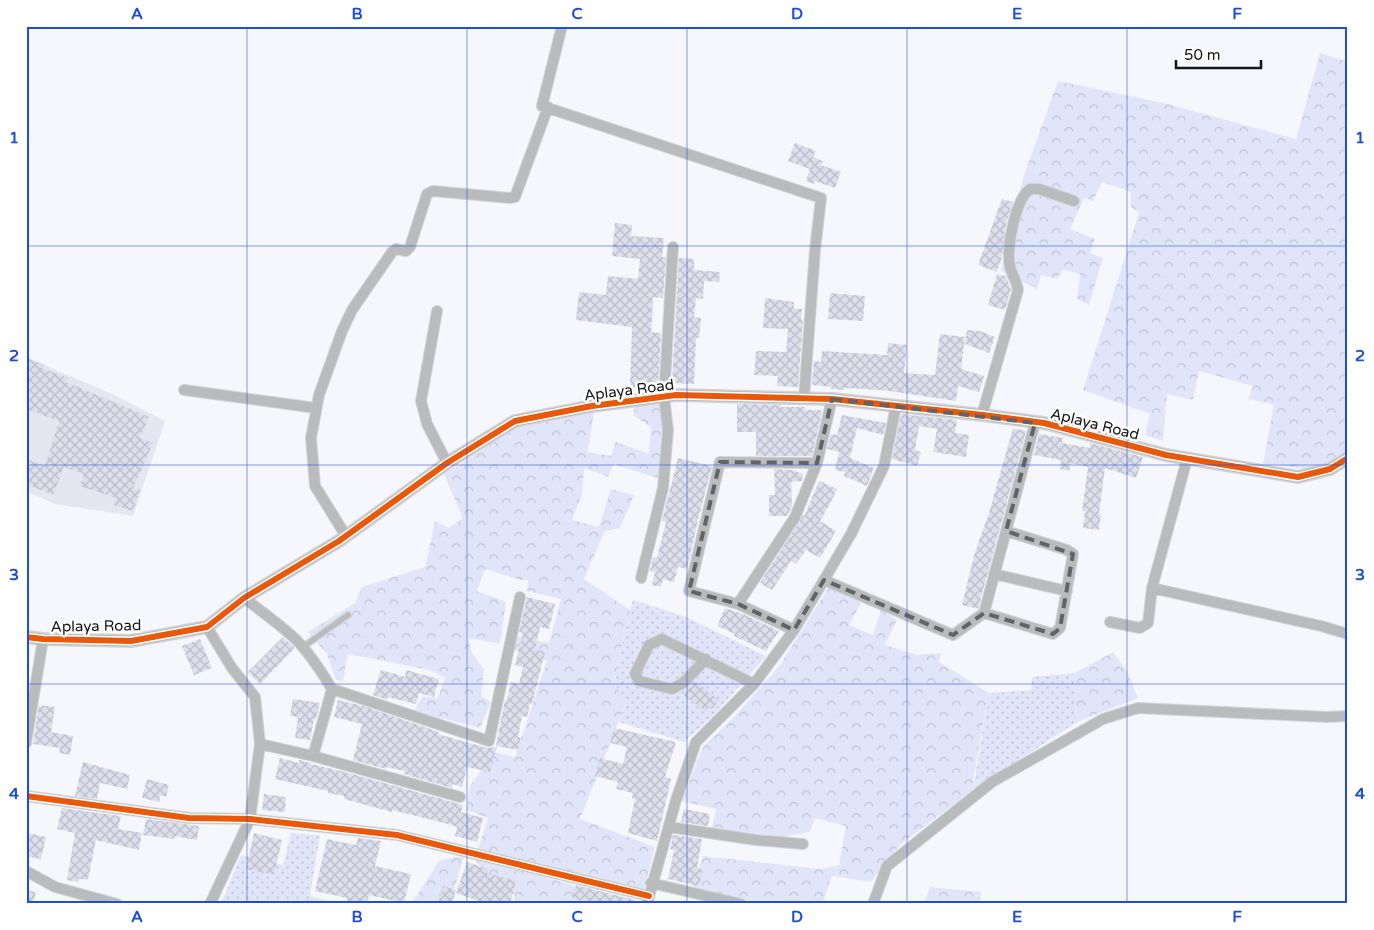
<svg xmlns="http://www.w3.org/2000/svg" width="1374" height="930" font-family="'Varela Round',sans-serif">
  <defs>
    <pattern id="grass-dots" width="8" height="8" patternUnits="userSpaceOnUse" patternTransform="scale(1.25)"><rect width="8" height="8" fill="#e1e5f9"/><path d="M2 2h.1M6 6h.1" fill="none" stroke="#c0c4d5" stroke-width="1.8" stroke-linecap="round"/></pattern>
    <pattern id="forest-crowns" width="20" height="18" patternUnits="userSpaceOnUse" patternTransform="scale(1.25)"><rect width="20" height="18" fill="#e1e5f9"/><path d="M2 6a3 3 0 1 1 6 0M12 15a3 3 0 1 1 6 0" fill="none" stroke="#c0c4d5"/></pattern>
    <pattern id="building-cross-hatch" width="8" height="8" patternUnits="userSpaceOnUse" patternTransform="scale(1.25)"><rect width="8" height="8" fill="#dcdeec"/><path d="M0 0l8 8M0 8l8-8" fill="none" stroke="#bcbeca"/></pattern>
  </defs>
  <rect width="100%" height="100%" fill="#f6f7fc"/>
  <path fill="#e4e7f2" d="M26,357L112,394L165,421L133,516L55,504L26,491Z"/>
  <path fill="url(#grass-dots)" d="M633,600L686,617L766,656L714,715L684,742L619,722L625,706L614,682L630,610Z
    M1075,673L1077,722L973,790L989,693L1031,690L1032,677Z
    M291,833L320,835L310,896L337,904H221L241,855L283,865Z"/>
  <path fill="url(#forest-crowns)" d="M1320,53L1348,62V451L1330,463L1310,469L1263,464L1274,405L1248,399L1253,386L1199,371L1193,400L1167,394L1163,441L1145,435L1150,414L1083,390L1139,213L1131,207V192L1102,182L1093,201L1084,198L1070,229L1095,239L1090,253L1103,258L1089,305L1077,299L1080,274L1063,270L1057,279L1041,275L1037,289L1001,271L1023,178L1058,81L1164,103L1296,139Z
    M658,402L663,426L660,479L614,464L608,477L584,468L582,494L572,520L599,527L611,489L634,495L620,528L605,531L584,579L630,610L614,681L625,706L580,819L655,847L644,891L478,849L488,818L467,810L470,786L494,752L515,757L547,661L514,650L516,636L549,643L561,599L527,591L528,580H521L485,569L477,591L506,602L500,644L468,638L472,653L484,670L481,696L491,702L480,728L414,711L422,697L438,698L445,678L430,670L348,654L343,681L336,680L327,654L308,632L355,603L362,587L425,567L435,521L449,528L463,518L443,472L458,466L514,428L594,412L588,452L611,456L616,442L649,454L651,427L634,416V407Z
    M829,587L862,601L849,625L873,635L881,610L897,620L885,645L917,655L941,653L939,662L989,693L973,780V790L901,844L871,882L832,876L822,904H766L692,889L703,856L820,869L839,865L846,826L815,818L810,832L781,837L712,828L716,809L681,801L703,747L735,716L780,665Z
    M1113,652L1127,671L1138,698L1077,722L1075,673Z
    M464,856L450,904H411L440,860Z
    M473,857L569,884L622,904H514L515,895L487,888L483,871Z
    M930,887L981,892L980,904H924Z"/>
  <path fill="url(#building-cross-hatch)" d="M795,143L816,151L813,157L823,161L821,165L841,172L835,188L815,181L814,184L806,181L810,169L788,161Z
    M1002,199L1013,202L1006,224L1002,257L997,272L978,265Z
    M615,223L632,225L631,236L664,238L662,257H666L663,298L653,297L652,319L651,332L661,333L658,388L645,387V390L630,389L632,327L576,320L579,292L606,295L608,276L638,279L640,259L612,256Z
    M679,258L694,259V270L720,272L719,282L704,281L703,299L696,298L694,317L701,318L699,338H696L694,384L672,383Z
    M997,274L1006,276L1011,289L1005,310L988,305Z
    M830,293L865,296L863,321L828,319Z
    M765,298L794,302V309H802L801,320H803L798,387L777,386L778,376L754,375L756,351L786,352L788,329L763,328Z
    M967,330L980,331L995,337L989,353L965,344Z
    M940,334L965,337L961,369L984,376L979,392L958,386L956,401L882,390L844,388V390L831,389L832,387L812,385L814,361L821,362L822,351L887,355L888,343L907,345L904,373L935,375Z
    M26,358L44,364L42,368L68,378L66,382L149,417L140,438L153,443L133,488L140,490L133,511L114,505L116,498L80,486L84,474L64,467L53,495L26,484V459L45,466L59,421L26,409Z
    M737,404L781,405V407H805V410H820L822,412L812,456H756V432H737Z
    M901,414L957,420L955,433L969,435L966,457L933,452L937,429L919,426L915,450L921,452L917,466L892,459Z
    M842,415L886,423L883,435L857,428L850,458L874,468L867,486L844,476L845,472L835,470L839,452L827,449L831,434L837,435Z
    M1013,428L1026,431L978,609L962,605L975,552L989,513Z
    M1039,434L1063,438L1062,443L1090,448V443L1143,457L1136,478L1105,468L1099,514H1101L1099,530L1083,528L1085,511H1082L1088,467L1071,463L1069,471L1060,469L1061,460L1034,455Z
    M678,458L712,466L698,520L687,569L678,567L674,582L663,579L661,587L652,585L655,572L650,571L653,557L657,558L666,522L662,521Z
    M774,469L793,470L803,474L802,481L791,482L792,506L787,516H769V495H775Z
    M819,481L837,489L829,506L820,521L836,531L820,558L806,550L796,564L791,561L772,590L760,583L804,514V517Z
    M527,597L555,604L549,629L540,627L535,649L545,652L532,704H530L527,717L522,716L518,737H521L518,750L496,746L505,700H507L511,682L519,684L523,667L515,665L523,633L519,632Z
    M725,608L743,614L779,631L766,651L734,636L735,634L717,626Z
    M283,637L295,648L260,684L248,672Z
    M200,639L212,668L194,675L182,646Z
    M381,670L405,677L406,670L439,679L434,697L419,693L416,704L388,697L387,700L373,695Z
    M695,681L719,700L712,709L710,707L706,712L684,695Z
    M293,699L320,703L316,719H314L310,740L295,738L298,717L290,716Z
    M338,700L363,706L439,732L438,734L487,748L497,747L490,772L467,767L462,787L453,784L452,788L404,774L405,771L386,767V769L353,760L362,724L334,717Z
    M39,705L55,707L51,732L73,736L70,755L59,753L60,748L33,744Z
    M614,728L676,742L665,777L671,779L657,841L628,833L635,799L632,798L633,793L616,789L618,782L595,776L600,758L623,764L627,747L610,743Z
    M280,758L299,763V760L311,763V764L341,771L463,805L461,812L483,818L477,842L455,836L457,827L444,823L392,810V812L344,799V796L328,793V791L275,779Z
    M83,762L130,775L127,789L100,783L97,799L75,796Z
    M147,779L169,785L166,797L161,795L159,802L142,798Z
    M264,794L286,797L285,812L262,810Z
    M62,808L121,816L118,829L142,833L139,850L96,840L88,880L79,879L78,882L67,880L75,833L57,829Z
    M684,809L710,814L708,826L681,822Z
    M146,819L199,826L197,840L175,836V839L143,835Z
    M28,833L46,837L41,859L26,856Z
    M254,833L282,840L274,875L246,869Z
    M673,835L702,839L697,868L703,870L699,886L668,879L674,850L670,849Z
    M358,838L381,841L375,866L411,874L404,903L369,895L367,904H346L347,898L315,891L327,839L356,845Z
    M467,862L488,869L487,873L516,881L510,904H486L456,893Z
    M576,885L635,900L634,904L623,901V904H593L572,898Z
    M443,886L456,890L452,904H438Z
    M26,890L36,892L33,904H26Z"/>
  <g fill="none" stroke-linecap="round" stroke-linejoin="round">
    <g stroke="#d3d4d7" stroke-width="8">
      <path id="service" d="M303,647L348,615"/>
    </g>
    <g stroke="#d3d4d7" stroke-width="12">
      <path id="minor" d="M562,26L542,106L821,198L815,250L804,398
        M437,311L421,401L427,424L447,463
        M184,390L316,408
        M982,415L1018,290C1017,282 1012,275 1010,267C1006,249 1015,200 1030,189H1039L1074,201
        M1187,459L1152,588L1321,626L1348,634
        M346,536L315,486L311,438L319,395L342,331L352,310L392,252L396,249L406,251L410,247L427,194L433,191L510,198L515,197L548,107
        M994,574L1067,591
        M641,578L663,488L668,430L664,397L673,247
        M824,580L953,635L984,613L1035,423
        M244,598C260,610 276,622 291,635C308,650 320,670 332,689L313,756
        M738,604L795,517L817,463L832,399
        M984,613L1053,634L1060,628L1073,554L1067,550L1006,531
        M1110,622L1140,628L1148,623L1152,588
        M207,627L232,668L255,697L260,744L250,819L210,904
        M794,630L738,604L689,591L720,462L817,463
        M706,659L683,683L672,689L639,681L635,674L649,645L662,639L754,684
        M332,689L489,741L520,597
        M26,743L43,639
        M260,744L313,756L460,797
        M26,796L189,818L250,819L397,835L649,896
        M669,827L756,840L803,844
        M26,871L55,887L117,904
        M651,883L741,904
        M647,904L676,800L696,742L754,684L794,630L824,580L851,534L884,466L896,406
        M873,904L887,866L992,782L1103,719L1138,708L1327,717L1348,716"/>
    </g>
    <g stroke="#d3d4d7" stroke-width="14">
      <path id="tertiary" d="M26,637L43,639L131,641L207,627L244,598L339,541L447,463L515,421L592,406L676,395L832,399L983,415L1044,423L1166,455L1298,477L1330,469L1348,458"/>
    </g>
    <use href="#service" stroke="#babbbc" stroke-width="5"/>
    <use href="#minor" stroke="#babbbc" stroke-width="10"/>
    <use href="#tertiary" stroke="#babbbc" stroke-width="11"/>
    <g stroke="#fff" stroke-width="9">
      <path id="cycleway" d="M26,637L43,639L131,641L207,627L244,598L339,541L447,463L515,421L592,406L676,395L832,399L983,415L1044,423L1166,455L1298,477L1330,469L1348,458
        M26,796L189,818L250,819L397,835L649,896"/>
    </g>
    <use href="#cycleway" stroke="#e8590c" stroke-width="6"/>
  </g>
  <path fill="none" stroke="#636367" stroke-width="4" stroke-dasharray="10 6" stroke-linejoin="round" d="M832,399L1035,423L1006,531L1073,554L1060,628L1053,634L984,613L953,635L824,580L794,630L738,604L689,591L720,462L817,463Z"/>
  <path fill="none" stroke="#1d4ed8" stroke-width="1" stroke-opacity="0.55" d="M247,26V904M467,26V904M687,26V904M907,26V904M1127,26V904M26,246H1348M26,465H1348M26,684H1348"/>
  <g text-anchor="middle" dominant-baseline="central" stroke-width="5" stroke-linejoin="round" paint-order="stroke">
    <g font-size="15" fill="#141417" stroke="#fff">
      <text transform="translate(629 390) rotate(-7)">Aplaya Road</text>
      <text transform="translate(1095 424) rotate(14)">Aplaya Road</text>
      <text transform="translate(96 626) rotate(-1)">Aplaya Road</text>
    </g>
  </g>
  <rect width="1374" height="930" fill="none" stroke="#ffffff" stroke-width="55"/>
  <path d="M1176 60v8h85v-8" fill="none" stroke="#141417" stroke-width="2.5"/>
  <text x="1184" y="60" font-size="15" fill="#141417" stroke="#ffffff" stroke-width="4" paint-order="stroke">50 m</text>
  <rect x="28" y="28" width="1318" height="874" fill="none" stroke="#1d4ed8" stroke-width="2"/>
  <g font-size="16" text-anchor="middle" font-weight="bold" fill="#1d4ed8">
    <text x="137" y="19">A</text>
    <text x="357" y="19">B</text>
    <text x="577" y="19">C</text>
    <text x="797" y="19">D</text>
    <text x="1017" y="19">E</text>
    <text x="1237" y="19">F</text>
    <text x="14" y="143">1</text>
    <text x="1360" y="143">1</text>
    <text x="14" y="361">2</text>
    <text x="1360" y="361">2</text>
    <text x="14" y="580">3</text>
    <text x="1360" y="580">3</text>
    <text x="14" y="799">4</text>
    <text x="1360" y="799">4</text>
    <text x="137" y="922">A</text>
    <text x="357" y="922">B</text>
    <text x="577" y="922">C</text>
    <text x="797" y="922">D</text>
    <text x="1017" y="922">E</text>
    <text x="1237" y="922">F</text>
  </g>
</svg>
